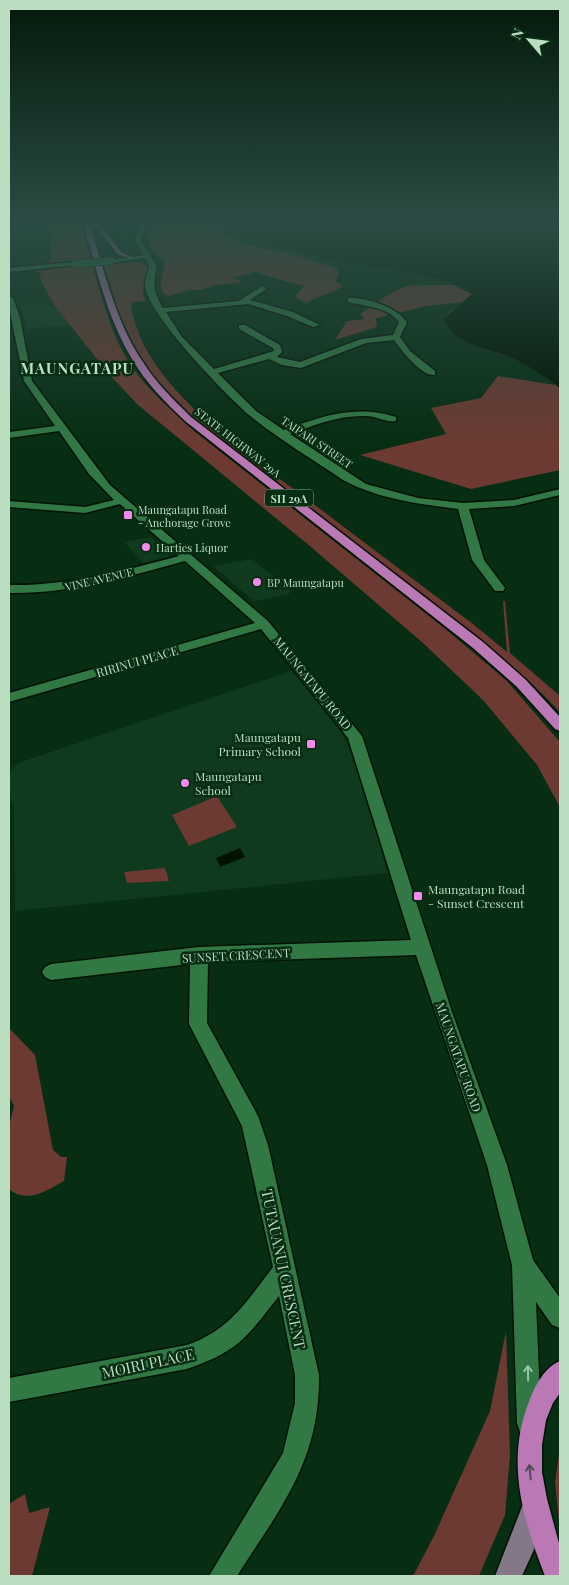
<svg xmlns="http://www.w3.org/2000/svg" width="569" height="1585" font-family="'Playfair Display',serif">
  <rect width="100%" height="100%" fill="#072d13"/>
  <path fill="#0f3a1d" d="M21,304L55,305L71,325L26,329Z
    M151,537L170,556L143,563L124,542Z
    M252,559L291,590L289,594L254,601L213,566Z
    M292,671L323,705L341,731L353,757L388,873L15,911L14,808L9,794V772L18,763Z"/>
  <path fill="#6c3a32" d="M42,222H81C93,262 104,318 124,354C140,384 169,407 194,431L443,627L507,681L560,742V807L537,765L483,700L423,643L311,547L137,404L109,374L55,306L42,283L39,272L32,270L83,265L76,262L42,265L51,260V231Z
    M152,222H218L226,235L240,243L291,254L336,268L339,274L336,281L343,286C331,294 318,295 306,304L295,296L304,286L260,274L258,271L233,278L243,282L215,285L200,290H189L169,296L163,293L160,285L165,263C162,257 154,254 151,247C146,238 155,230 152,222Z
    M139,262L149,268C145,279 140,290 146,301L131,302C138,385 254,458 315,505C367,545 420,584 473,624L507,652L503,601H505L510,653L560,696V712C514,663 460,623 407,583C358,547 308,510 260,472C215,436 164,403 136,352C120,325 113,292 103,263Z
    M426,285H454L472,294L465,302L426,306L376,318L377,326L374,328L335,340L347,321L365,319L360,314L391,293L407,286Z
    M451,310L560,372V470L471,489L360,455L446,434L431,408L481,398L498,376L555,385C543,374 527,364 512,358C486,348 455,346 443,319Z
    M217,796L237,827L189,846L172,815Z
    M165,868L169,881L127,883L124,872Z
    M9,1028L35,1055L53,1150L61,1157H67L64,1181C46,1191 27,1204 9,1189V1126L14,1106L9,1096Z
    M506,1331L510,1456L505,1515L479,1576H413L434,1536L490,1411Z
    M560,1448V1531L555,1482Z
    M25,1494L29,1513L50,1507L32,1576H9V1504Z"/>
  <path fill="#001303" d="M224,222H560V388C545,377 531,367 514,359C488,347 456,348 443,319L472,294C439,271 376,269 336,261C305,254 275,245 244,236L231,230Z
    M240,848L245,857L220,867L216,858Z"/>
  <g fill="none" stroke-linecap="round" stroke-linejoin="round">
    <g stroke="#011304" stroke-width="3">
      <path id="minor" d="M141,222H147L141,241L157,266C153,284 153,292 163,308L239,301L262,286L266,288L265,290L250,300L293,312L320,325L313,327L287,316L248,304L166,312L182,337L214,369L274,351L273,348L239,329V325H245L280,345L282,352L277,357L300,362L361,339L393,335L399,322C388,307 365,306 348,302V298C367,297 396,307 407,322L400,337L410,351L435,371V375C422,377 401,350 394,340L366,343L301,368L282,365L269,359L218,373L256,411L284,430C321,416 357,404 396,417V421C387,423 376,416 366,416C340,415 314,425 290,434L366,484L418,498L463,503L514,500L560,489V495L514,506L469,509L484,560L505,588L503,591H495L472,560L458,509C419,504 378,499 343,480C312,459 278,439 249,415C226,395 146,313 145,285C145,279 148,272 149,266L145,258L111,263L108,261L143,255L135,241Z
        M75,262L77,265L9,272V268Z
        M9,296L13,298L20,318L32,381L110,485L268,621L362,736L452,1012L507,1165L533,1260L560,1298V1328L552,1325L536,1302L541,1423L538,1432L529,1435L520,1432L517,1423L512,1265L487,1165L416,955L208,962L207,1023L258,1116L268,1145L319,1375C320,1461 281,1507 237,1576H209L283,1453L295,1403V1375L279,1296C246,1338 239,1351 187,1369L9,1402V1378L187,1345C229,1331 247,1301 273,1267L242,1126L189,1024L190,964L51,980L45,977L42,972L45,967L51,964L199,947L411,940L348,738L261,629L9,702V693L255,623L185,561C127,577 69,594 9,593V585C68,586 122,571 179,556L120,504L85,513L9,507V501L85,507L114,500L89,474L59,431L9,438V432L55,426L24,381L9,307Z"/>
    </g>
    <g stroke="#011304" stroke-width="3">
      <path id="major" d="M534,1495L543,1499C551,1519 530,1557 522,1576H495L525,1499Z"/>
    </g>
    <g stroke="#011304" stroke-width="3">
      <path id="highway" d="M83,222H89C104,269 115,321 143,362C156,383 174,400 191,417L483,642L526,680L560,717V731L555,729L516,686L473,648L185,421C165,402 146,383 132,359C107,318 96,268 83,222Z
        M93,222H99L121,252L132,257V259L117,254Z
        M560,1361V1393L553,1403L546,1420L542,1445V1472L547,1499L560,1547V1576H545C522,1517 505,1460 530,1399C536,1384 545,1367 560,1361Z"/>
    </g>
    <use href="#minor" fill="#327844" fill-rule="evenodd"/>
    <use href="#major" fill="#847888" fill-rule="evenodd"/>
    <use href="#highway" fill="#ba78b5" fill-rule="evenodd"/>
    <g stroke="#011304" stroke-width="8" stroke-linecap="butt">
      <path id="minor-bridge" d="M75,264L111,261"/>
    </g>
    <use href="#minor-bridge" stroke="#327844" stroke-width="7"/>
  </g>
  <defs><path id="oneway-shaft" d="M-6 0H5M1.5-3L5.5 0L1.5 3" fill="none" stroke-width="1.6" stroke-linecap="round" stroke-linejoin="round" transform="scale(1.25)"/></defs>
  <use stroke="#99c4a1" href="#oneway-shaft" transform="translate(528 1373) rotate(-91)"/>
  <use stroke="#4f4b54" href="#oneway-shaft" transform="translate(530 1472) rotate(-96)"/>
  <linearGradient id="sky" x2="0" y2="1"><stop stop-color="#04190a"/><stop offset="0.5" stop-color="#2b4c44"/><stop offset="1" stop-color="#2b4c44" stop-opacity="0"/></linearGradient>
  <rect width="569" height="444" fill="url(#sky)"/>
  <g fill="#f589ee" stroke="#072d13" stroke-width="2">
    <rect x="123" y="510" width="10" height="10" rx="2.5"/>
    <circle cx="146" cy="547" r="5"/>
    <circle cx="257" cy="582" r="5"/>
    <rect x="306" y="739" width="10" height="10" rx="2.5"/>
    <circle cx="185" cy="783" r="5"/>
    <rect x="413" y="891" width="10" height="10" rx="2.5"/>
  </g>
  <g text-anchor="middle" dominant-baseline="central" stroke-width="5" stroke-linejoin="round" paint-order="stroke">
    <g font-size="11" fill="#bbddc0" stroke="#072d13">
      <text transform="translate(238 442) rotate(38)">STATE HIGHWAY 29A</text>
      <text transform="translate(317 442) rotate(34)">TAIPARI STREET</text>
      <text transform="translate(99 579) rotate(-13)">VINE AVENUE</text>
    </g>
    <rect fill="#072d13" stroke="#85a88c" stroke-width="1" x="265" y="489.5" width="48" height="17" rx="4"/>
    <g font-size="11" font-weight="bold" fill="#bbddc0">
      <text x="289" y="498">SH 29A</text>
    </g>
    <g font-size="11" fill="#bbddc0" stroke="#072d13" text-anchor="start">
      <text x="138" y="509">Maungatapu Road<tspan x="138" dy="13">- Anchorage Grove</tspan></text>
      <text x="156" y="547">Harties Liquor</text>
      <text x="267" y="582">BP Maungatapu</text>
    </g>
    <g font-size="12" fill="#bbddc0" stroke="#072d13">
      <text transform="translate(137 661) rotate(-16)">RIRINUI PLACE</text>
      <text transform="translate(313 683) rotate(51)">MAUNGATAPU ROAD</text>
      <text transform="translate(236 955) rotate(-3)">SUNSET CRESCENT</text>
      <text transform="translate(459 1057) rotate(71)">MAUNGATAPU ROAD</text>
    </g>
    <g font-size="12" fill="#bbddc0" stroke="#072d13" text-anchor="start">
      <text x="301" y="737" text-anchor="end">Maungatapu<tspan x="301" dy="14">Primary School</tspan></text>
      <text x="195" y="776">Maungatapu<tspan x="195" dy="14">School</tspan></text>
      <text x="428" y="889">Maungatapu Road<tspan x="428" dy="14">- Sunset Crescent</tspan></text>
    </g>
    <g font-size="15" font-weight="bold" letter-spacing="1" fill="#bbddc0" stroke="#072d13">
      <text x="77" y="368">MAUNGATAPU</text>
    </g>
    <g font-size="15" fill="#bbddc0" stroke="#072d13">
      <text transform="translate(284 1269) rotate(78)">TUTAUANUI CRESCENT</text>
      <text transform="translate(148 1363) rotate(-12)">MOIRI PLACE</text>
    </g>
  </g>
  <rect width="569" height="1585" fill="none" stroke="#bbddc0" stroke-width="20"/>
  <g transform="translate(529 40) rotate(298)" stroke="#072d13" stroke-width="4" paint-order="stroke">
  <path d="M0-4L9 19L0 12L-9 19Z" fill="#bbddc0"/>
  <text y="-8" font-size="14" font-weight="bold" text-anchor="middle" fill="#bbddc0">N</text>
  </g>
</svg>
